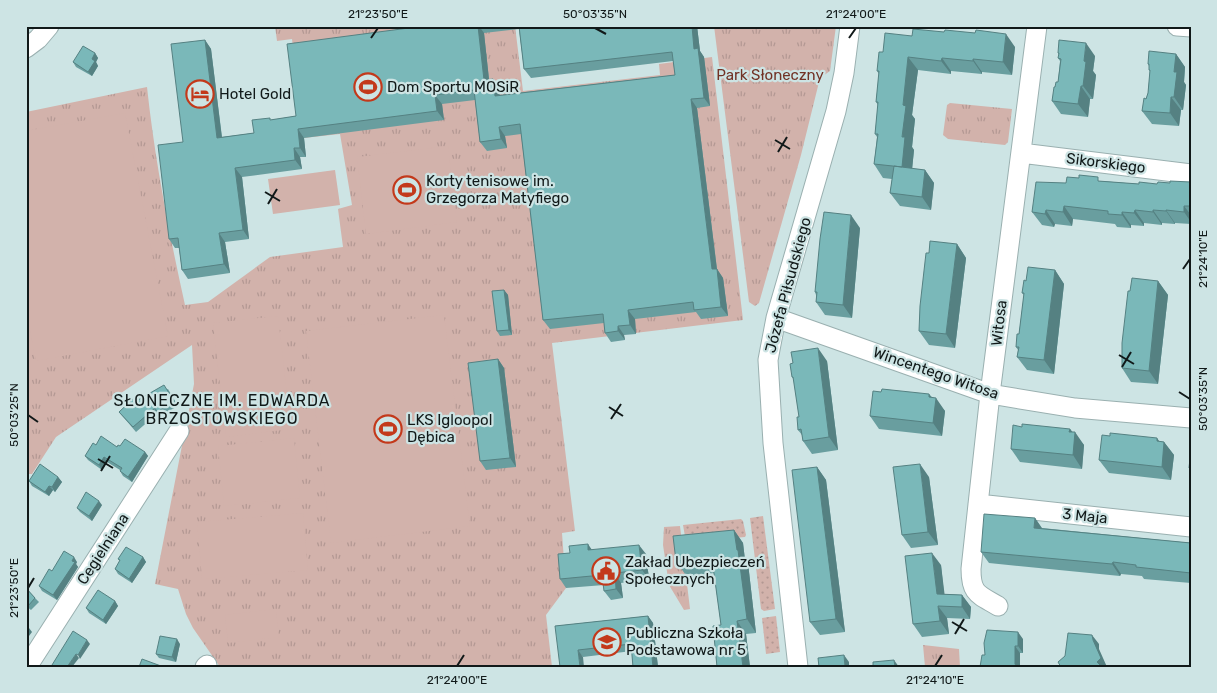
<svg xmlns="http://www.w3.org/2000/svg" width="1217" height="693" font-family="Rubik,sans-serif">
  <defs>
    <pattern id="grass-dots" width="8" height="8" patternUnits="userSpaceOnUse" patternTransform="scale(1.25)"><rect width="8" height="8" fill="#d2b2ab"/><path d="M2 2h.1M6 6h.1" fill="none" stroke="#b39893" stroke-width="1.8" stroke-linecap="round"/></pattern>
    <pattern id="park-tufts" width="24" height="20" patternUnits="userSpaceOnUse" patternTransform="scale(1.25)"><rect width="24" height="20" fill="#d2b2ab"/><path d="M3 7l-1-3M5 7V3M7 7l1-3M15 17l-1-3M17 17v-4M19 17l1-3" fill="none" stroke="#b39893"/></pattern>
  </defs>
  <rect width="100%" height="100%" fill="#cde4e4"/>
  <path fill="url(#grass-dots)" d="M763,516L775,609L764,611L761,609L750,518Z
    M741,519L743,521L746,535L745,537L686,542L683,525Z
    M776,616L780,652L766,654L762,618Z"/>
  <path fill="url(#park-tufts)" d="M275,26H515L523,91L660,75L659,64L712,57L743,320L552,343L575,531L562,533L566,588L546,615L552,667H220L193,628L186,614L178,589L155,584L194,384L192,345L56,437L32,474H26V112L147,87C155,161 169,233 185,305L208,302L270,257L343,247L338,209L352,205L340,134L304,138L292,39L277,41Z
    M714,26H836L830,71L820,78L801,155L759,303L755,306L749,302Z
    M950,103L1012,109L1008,142L1005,145L948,139L943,135L947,105Z
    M680,526L690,609L684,610L669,585L663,545L664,527Z
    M923,645L959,649L960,667H925Z"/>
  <path fill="#d2b2ab" d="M125,113L168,336L36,361L26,310V131Z
    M448,146L457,222L366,234L357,157Z
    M335,170L340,205L273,214L268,179Z
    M444,315L470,526L331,543L306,331Z
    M278,316L291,429L226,437L213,323Z
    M294,438L300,498L224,506L218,446Z
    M303,513L308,570L202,579L197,522Z
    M276,609L279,637L228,643L225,615Z"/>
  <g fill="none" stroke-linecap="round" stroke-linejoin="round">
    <g stroke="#9ab0b0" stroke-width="21">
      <path id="minor" d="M1177,26L1191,27
        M26,48L38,39L49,26
        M1021,153L1191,174
        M776,318L990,394L1075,408L1191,418
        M978,504L1191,527
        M998,606C978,594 971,594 971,569L990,394L1037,26
        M27,667L179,431
        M205,667L207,665
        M798,667L773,443L768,360L776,318L836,111L844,73L850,26"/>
    </g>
    <use href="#minor" stroke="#fff" stroke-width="19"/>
  </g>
  <path fill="#699e9f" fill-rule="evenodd" d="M424,26H697L700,51L704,57L710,106L697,108L717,269L723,278L728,316L701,319L696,312L635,319L636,334L624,335L625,340L611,342L605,333L604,323L550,329L543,320L521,134L505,136L507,148L487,151L480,142L475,100L442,104L444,120L304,138L306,157H300L302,169L242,177L249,239L225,242L230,273L188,279L182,270L179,248H175L169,239L183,142L205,40L211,49L222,137L254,133L271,120L296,116ZM519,29L524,69L531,78L673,61L675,75L500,95L499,88L493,79H489L484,33Z
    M944,32L975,33L1015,47L1012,75L982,72V74L951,71V74L918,70L912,115L915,119L912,147L914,150L912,169L925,170L934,183L931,210L900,206L890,193L892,179L883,178L874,164L877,137L875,134L878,105L876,102L879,74L877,71L883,52L912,36Z
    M95,53L98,58L96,62L98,66L92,76L76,67L73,62Z
    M1058,53L1095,56L1093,71L1096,75L1093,99H1090L1088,117L1061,114L1052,101L1055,87L1058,82L1060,61L1058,58L1059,55Z
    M1176,54L1185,67L1184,82L1186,85L1183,110H1181L1179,126L1152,124L1142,111L1148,93L1150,71L1149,70V66L1148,64Z
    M1101,181L1139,184H1157L1191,182V224L1175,223V224L1162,223V225L1144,223V226L1131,225V228L1117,227L1115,224L1073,219L1072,226L1055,224L1054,227L1042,225L1032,212L1066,183Z
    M860,228L852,318L825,315L816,302V295L815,292Z
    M957,244L966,258L955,348L929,345L919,331L929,253Z
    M1055,270L1064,284L1054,374L1027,370L1017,357L1018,350L1016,347L1019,334L1024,295L1022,293L1026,281Z
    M1158,281L1168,295L1158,384L1131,382L1122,368L1130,291Z
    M504,290L508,295L512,335L500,336L497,331Z
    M498,359L504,368L516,467L486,470L480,461Z
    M827,361L838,450L812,454L803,441L802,435L798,430L799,417L794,380L792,377Z
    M168,389L178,406L160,416L158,413L136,432L119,412L138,400Z
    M929,394L945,411L942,436L879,429L870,416Z
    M1070,429L1084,445L1082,469L1020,462L1011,449Z
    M1159,441L1164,442L1174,455L1171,480L1109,473L1099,460Z
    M96,445L117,447L120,446L145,452L148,456L132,482L123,476L120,471V470L107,462L102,470L88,460L85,456Z
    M817,467L826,480L845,632L820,635L810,622Z
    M58,477L62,482L55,492L53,490L49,496L32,486L29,481Z
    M929,477L938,545L911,548L902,535Z
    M102,505L92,521L80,512L77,508Z
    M1035,518L1042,528L1191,543V583L1144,579L1142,576L1121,574L1120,576L989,563L981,552Z
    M734,530L743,543L745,560L748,563L756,633L746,634L750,667H717L721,625L714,573L694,576L693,574H685L676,561Z
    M592,550L646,554L649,579L621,583L623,598L611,600L604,591V585L566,588L560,579Z
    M143,557L146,562L132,583L118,574L115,569L120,561L118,559Z
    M77,562L76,564L78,567L57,600L42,591L39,586L52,571Z
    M941,565L944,594L962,595L971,607L970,619L947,618L949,634L922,637L913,624Z
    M26,588L35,598L39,602L31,610L26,606Z
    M115,601L118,606L106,624L89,613L86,608Z
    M648,616L653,623L658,667H633L632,651L583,657L555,626Z
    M1023,639V653H1020V667H980L985,655Z
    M180,644L176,662L159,658L156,654Z"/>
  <path fill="#558182" d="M478,26H479L484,33L490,89L484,80Z
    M692,26H697L700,51L704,57L710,106L704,98L694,49Z
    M1006,34L1015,47L1012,75L1003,62Z
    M205,40L211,49L223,147L217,138Z
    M1086,43L1095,56L1093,71L1096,75L1093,99L1083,86L1084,61Z
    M95,53L98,58L96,62L98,66L92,76L88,72L92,59Z
    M1176,54L1185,67L1184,82L1186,85L1183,110L1174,97V72Z
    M908,57L918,70L912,115L915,119L912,147L914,150L911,180L902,167L903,105Z
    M942,58L951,71V74L941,61Z
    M973,59L982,72V74L973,61Z
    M493,79L499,88L502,105L495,96Z
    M1081,86L1090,99L1088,117L1078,104Z
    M435,95L442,104L444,120L437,111Z
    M1171,97L1181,110L1179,126L1170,113Z
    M691,99L697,108L718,278L712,269Z
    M499,127L505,136L507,148L501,139Z
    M298,129L304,138L306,157L300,148Z
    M294,148L300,157L302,169L295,160Z
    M235,168L242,177L249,239L243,230Z
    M925,170L934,183L931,210L922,197Z
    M1064,206L1073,219L1072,226L1063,212Z
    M1184,206L1191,215V222L1184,212Z
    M1046,210L1055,224L1054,227L1045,214Z
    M1135,210L1144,223V226L1134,213Z
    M1153,210L1162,223V225L1153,212Z
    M1166,210L1175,223V224L1166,211Z
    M1122,212L1131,225V228L1122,215Z
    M851,215L860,228L852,318L843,305Z
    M219,233L225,242L230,273L224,264Z
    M957,244L966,258L955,348L946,334Z
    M717,269L723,278L728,316L721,307Z
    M1055,270L1064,284L1054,374L1044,360Z
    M1158,281L1168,295L1158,384L1149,371Z
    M504,290L508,295L512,335L509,330Z
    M628,310L635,319L636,334L630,325Z
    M618,326L624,335L625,340L618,331Z
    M818,348L827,361L838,450L829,437Z
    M498,359L504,368L516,467L510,458Z
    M929,394L935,403L936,398L945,411L942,436L933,423L929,397Z
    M1070,429L1075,436V432L1084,445L1082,469L1073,455L1069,432Z
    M1157,438L1164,448V442L1174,455L1171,480L1162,467L1157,441Z
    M145,452L148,456L132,482L128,477Z
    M104,457L107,462L102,470L99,465Z
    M920,464L929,477L938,545L928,532Z
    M817,467L826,480L845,632L836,619Z
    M58,477L62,482L55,492L52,487Z
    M49,486L53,490L49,496L45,492Z
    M99,501L102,505L92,521L89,516Z
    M1035,518L1043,530L1034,528Z
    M734,530L743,543L745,560L748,563L756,633L747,619Z
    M588,544L594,553L588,550Z
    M639,545L646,554L649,579L642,570Z
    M932,553L941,565L946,606L937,594Z
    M74,557L77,562L76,564L78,567L57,600L53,595Z
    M143,557L146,562L132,583L129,579Z
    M1113,562L1121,574L1120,576L1112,564Z
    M615,573L621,583L623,598L616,589Z
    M962,595L971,607L970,619L962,607Z
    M115,601L118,606L106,624L103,620Z
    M938,606L947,618L949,634L940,621Z
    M648,616L653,623L658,667H653Z
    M737,621L746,634L750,667H743Z
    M29,628L32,632L26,640V631Z
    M1018,632L1023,639V653L1018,646Z
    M1092,635L1099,644V649L1107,667H1100L1097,662L1093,640Z
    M177,639L180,644L176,662L172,657Z
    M87,640L90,644L80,659L78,655Z
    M1015,646L1020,653V667H1018L1015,664Z
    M578,650L583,657L584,667H580Z
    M76,654L79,658L72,667H67Z
    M844,655L849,662V667H845Z
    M894,660L899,667H895Z"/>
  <path fill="#7ab8b9" stroke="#558182" d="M424,26H478L484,80L493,79L495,96L675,75L672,52L524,69L519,26H692L694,49L698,48L704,98L691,99L712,269H717L721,307L694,310L693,302L628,310L630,325L618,326V331L605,333L603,314L543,320L520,124L499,127L501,139L480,142L474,90L435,95L437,111L298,129L300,148H294L295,160L235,168L243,230L219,233L224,264L182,270L178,238L169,239L158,145L183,142L171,44L205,40L217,138L254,133L252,120L270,118V120L296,116L287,44Z
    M913,29L944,32L945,30L975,33L976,30L1006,34L1003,62L973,59V61L942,58L941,61L908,57L903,105L906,106L902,137H905L902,167L874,164L878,134H875L878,102H876L879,71H877L879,52H883L885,33L912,36Z
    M1059,40L1086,43L1084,61L1086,62L1083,86H1081L1078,104L1052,101L1054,87H1055L1056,82H1058L1061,59L1058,58L1059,53H1058Z
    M83,46L95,53L92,59L95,61L88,72L73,62Z
    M1149,51L1176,54L1174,72H1177L1174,97H1171L1170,113L1142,111L1144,98L1146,99L1148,93L1150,70H1149V64H1148Z
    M894,166L925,170L922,197L890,193Z
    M1079,175L1098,177V181L1139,184V182L1157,184L1158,182L1170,183V181L1191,182V206H1184V212L1166,210V211L1153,210V212L1135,210L1134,213L1122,212V215L1108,214V211L1064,206L1063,212L1046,210L1045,214L1032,212L1036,182L1066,183L1067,177L1079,178Z
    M824,212L851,215L843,305L816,302L817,292H815L820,239Z
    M930,241L957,244L946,334L919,331L920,306L926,253H929Z
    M1028,267L1055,270L1044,360L1017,357L1019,347H1016L1017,334H1019L1024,293H1022L1024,280L1026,281Z
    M1132,278L1158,281L1149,371L1122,368V343L1128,291H1130Z
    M504,290L509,330L497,331L492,291Z
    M818,348L829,437L803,441L801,429L798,430L797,417H799L793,377H792L790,364L793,363L791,352Z
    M498,359L510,458L480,461L468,363Z
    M164,385L174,401L157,412L155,408L133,427L119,412L135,397L138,400Z
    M882,389L929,394V397L936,398L933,423L870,416L873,391L881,392Z
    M1022,424L1070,429L1069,432H1075L1073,455L1011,449L1013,425L1022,427Z
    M1110,433L1157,438V441L1164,442L1162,467L1099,460L1102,435L1110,436Z
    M101,436L117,447L118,445L120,446L125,439L145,452L128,477L120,471L122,468L104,457L99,465L85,456L93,443L96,445Z
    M1191,449V468H1189Z
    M40,464L58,477L52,487L49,486L45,492L29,481Z
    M920,464L928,532L902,535L893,467Z
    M817,467L836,619L810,622L792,470Z
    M86,492L99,501L89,516L77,508Z
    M984,514L1035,518L1034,528L1191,543V573L1136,567V565L1113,562L1112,564L981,552Z
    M734,530L737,550H738L747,619L737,621L743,667H717L713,626L721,625L712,559L685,563V560L676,561L673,536Z
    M588,544V550L639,545L642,570L615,573L616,589L604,591L602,575L560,579L558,554L570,553L569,546Z
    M126,547L143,557L129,579L115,569L120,560L118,559Z
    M64,551L74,557L72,561L75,562L53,595L39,586L49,569L52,571Z
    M932,553L937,594L962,595V607L938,606L940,621L913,624L905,556Z
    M26,588L35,598L28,606L26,604Z
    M98,590L115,601L103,620L86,608Z
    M648,616L653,667H633L631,644L578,650L580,667H560L555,626Z
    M26,625L29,628L26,631Z
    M987,630L1018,632V646H1015V664L1017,667H980L982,655H985L984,643Z
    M73,631L87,640L78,655L76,654L67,667H54L52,665Z
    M1068,633L1092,635L1093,640L1101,658L1097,662L1102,667H1061L1058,662L1065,656Z
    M160,636L177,639L172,657L156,654Z
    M844,655L845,667H819L818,658Z
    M142,659L161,666L160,667H139Z
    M894,660L895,667H873V662Z"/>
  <path fill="none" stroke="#111919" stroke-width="2" d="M595,28L606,34M371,38L378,28M849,38L856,28M775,140L790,149M778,152L787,137M265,192L280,201M268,204L277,189M1183,269L1190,259M1119,355L1134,364M1122,367L1131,352M1179,392L1190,399M609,407L623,416M28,415L38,422M611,419L621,404M98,459L113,468M101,471L110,456M28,588L34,578M952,622L967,631M955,634L964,619M457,666L464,655M935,666L942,655"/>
  <defs>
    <g id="stadium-ring" transform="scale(1.4375)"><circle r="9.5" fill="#cde4e4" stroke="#c3391b" stroke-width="1.5"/><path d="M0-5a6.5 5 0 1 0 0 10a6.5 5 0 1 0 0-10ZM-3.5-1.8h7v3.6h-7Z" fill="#c3391b"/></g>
    <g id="hotel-ring" transform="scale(1.4375)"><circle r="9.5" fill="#cde4e4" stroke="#c3391b" stroke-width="1.5"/><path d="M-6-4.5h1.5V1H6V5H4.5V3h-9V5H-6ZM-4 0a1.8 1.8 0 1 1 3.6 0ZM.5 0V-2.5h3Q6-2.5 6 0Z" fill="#c3391b"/></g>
    <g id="civic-ring" transform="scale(1.4375)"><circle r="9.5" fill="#cde4e4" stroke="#c3391b" stroke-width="1.5"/><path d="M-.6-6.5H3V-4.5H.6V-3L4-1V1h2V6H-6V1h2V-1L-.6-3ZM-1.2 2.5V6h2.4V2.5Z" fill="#c3391b"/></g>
    <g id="school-ring" transform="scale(1.4375)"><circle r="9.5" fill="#cde4e4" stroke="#c3391b" stroke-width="1.5"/><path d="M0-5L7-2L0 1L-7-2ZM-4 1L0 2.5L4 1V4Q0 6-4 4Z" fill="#c3391b"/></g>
  </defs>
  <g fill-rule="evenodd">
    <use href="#stadium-ring" x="368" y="87"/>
    <use href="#hotel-ring" x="200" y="94"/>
    <use href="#stadium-ring" x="407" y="190"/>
    <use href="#stadium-ring" x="388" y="429"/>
    <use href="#civic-ring" x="606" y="571"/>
    <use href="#school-ring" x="607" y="642"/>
  </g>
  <g text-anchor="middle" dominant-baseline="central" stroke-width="4.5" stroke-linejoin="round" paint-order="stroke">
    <g font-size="15" fill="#723225" stroke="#cde4e4">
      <text x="770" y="75">Park Słoneczny</text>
    </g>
    <g font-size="15" fill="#111919" stroke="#cde4e4" text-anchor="start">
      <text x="387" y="87">Dom Sportu MOSiR</text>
      <text x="219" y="94">Hotel Gold</text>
      <text x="426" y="181">Korty tenisowe im.<tspan x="426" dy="17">Grzegorza Matyfiego</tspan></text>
      <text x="407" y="420">LKS Igloopol<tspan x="407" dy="17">Dębica</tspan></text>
      <text x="625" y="562">Zakład Ubezpieczeń<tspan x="625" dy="17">Społecznych</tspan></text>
      <text x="626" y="633">Publiczna Szkoła<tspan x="626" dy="17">Podstawowa nr 5</tspan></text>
    </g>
    <g font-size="15" fill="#111919" stroke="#cde4e4">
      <text transform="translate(1106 163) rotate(7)">Sikorskiego</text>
      <text transform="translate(788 285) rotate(-75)">Józefa Piłsudskiego</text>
      <text transform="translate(999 323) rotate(-83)">Witosa</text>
      <text transform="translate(936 373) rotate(19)">Wincentego Witosa</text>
      <text transform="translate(1085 516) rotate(6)">3 Maja</text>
      <text transform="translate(103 549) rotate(-57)">Cegielniana</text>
    </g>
    <g font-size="16" letter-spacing="1" fill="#111919" stroke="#cde4e4">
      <text x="222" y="400">SŁONECZNE IM. EDWARDA<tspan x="222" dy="18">BRZOSTOWSKIEGO</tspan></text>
    </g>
  </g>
  <rect width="1217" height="693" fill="none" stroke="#cde4e4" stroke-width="55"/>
  <rect x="28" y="28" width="1162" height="638" fill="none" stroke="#111919" stroke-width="2"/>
  <g font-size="12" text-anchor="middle" fill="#111919">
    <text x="378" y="18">21°23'50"E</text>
    <text x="595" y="18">50°03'35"N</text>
    <text x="856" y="18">21°24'00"E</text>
    <text transform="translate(1203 259) rotate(-90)" y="4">21°24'10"E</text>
    <text transform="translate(1203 399) rotate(-90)" y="4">50°03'35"N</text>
    <text transform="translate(14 415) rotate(-90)" y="4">50°03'25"N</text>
    <text transform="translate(14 588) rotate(-90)" y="4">21°23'50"E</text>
    <text x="457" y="684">21°24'00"E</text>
    <text x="935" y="684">21°24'10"E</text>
  </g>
</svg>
